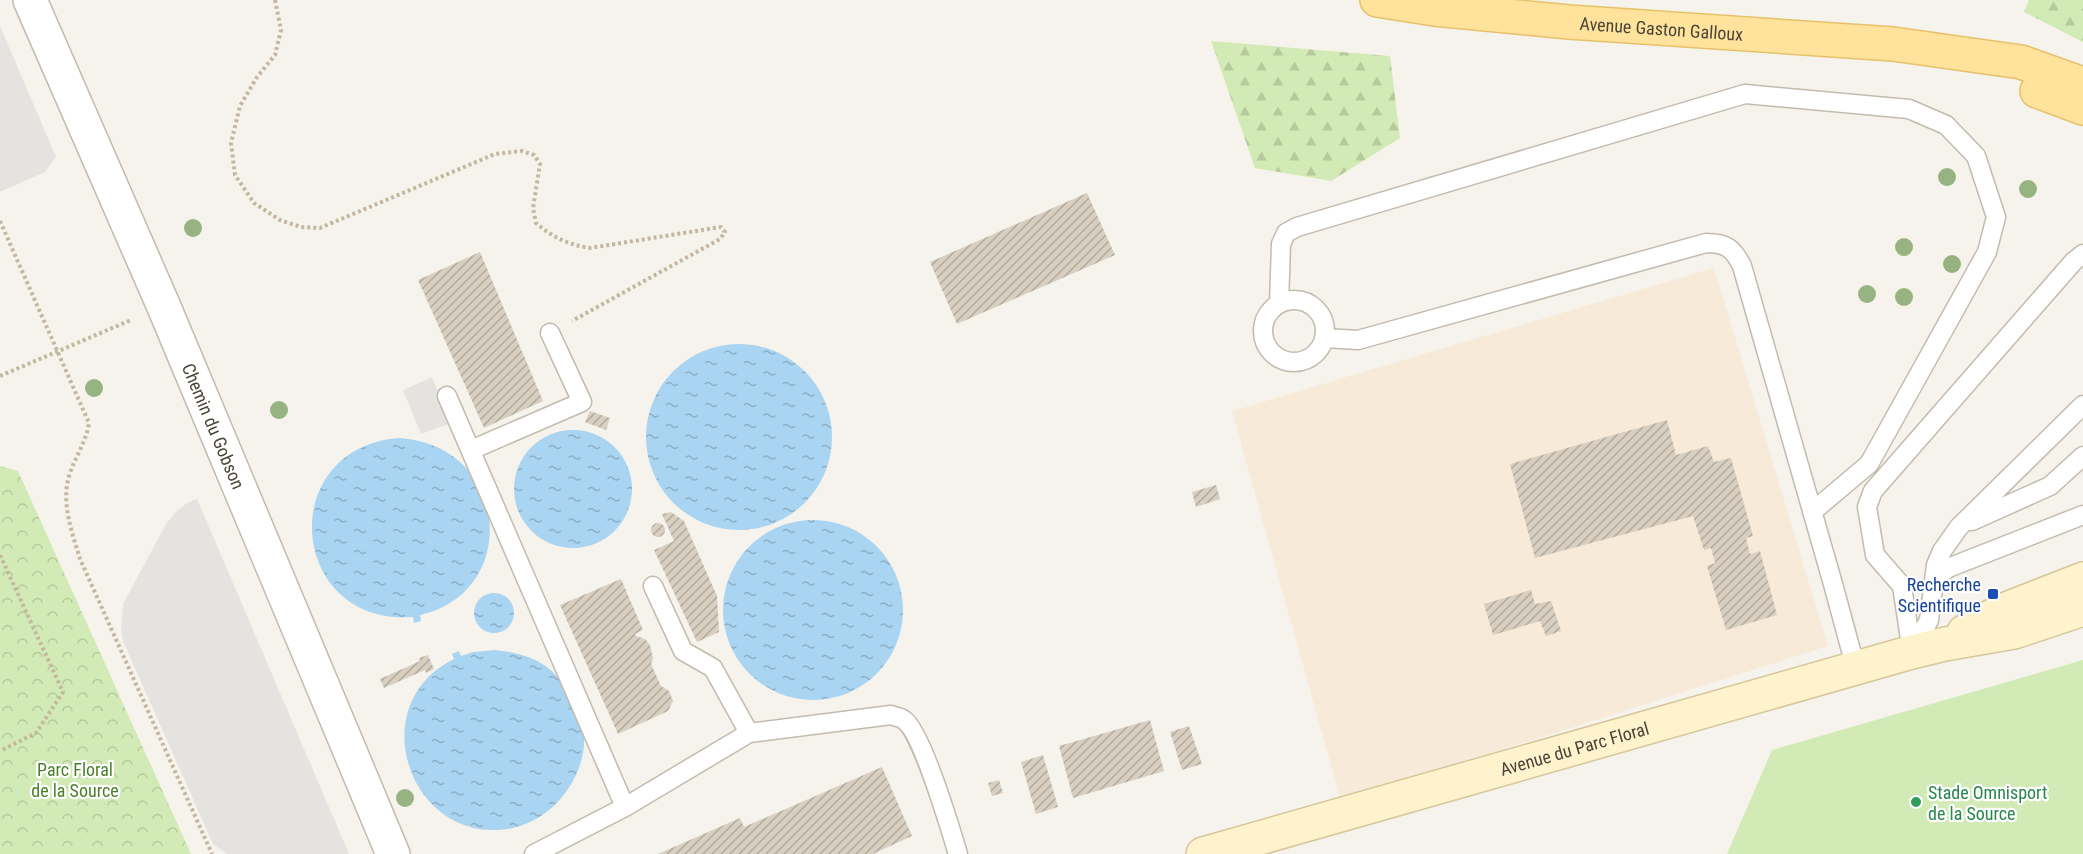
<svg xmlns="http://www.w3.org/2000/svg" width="2083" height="854" font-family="'Roboto Condensed',sans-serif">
  <defs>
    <pattern id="forest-firs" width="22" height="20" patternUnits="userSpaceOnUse" patternTransform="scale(1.5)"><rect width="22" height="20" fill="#d2eab5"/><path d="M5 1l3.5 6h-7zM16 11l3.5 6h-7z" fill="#b6ca9c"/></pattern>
    <pattern id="park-crowns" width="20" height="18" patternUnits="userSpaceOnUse" patternTransform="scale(1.5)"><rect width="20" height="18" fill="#d2eab5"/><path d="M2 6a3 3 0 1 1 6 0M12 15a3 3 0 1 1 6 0" fill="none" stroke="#b6ca9c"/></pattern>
    <pattern id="water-ripples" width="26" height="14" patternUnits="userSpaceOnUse" patternTransform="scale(1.5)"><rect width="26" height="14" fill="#a9d4f2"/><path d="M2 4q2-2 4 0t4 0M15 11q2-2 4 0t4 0" fill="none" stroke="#8caec5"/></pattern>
    <pattern id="building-hatch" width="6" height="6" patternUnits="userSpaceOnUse" patternTransform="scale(1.5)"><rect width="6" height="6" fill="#d8cfc1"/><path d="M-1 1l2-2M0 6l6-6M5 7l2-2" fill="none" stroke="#b1aa9e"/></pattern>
  </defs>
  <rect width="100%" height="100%" fill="#f6f3ec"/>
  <path fill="#f7ead8" d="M1714,268L1828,646L1341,801L1232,411Z"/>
  <path fill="url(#forest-firs)" d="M2029,0H2083V42L2024,12Z
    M1211,41L1390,56L1400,138L1331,181L1255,168Z"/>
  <path fill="url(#park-crowns)" d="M0,466L18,471L191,854H0Z"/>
  <path fill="#d2eab5" d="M2083,660V854H1727L1772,750Z"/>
  <path fill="#e5e3e0" d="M0,26L56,157L45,172L0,192Z
    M432,377L451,423L421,434L403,390Z
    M197,499L349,854H227L213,844L123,641L121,630L123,604L166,524L176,512L187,503Z"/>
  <path fill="url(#water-ripples)" d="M646 437a93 93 0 1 1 186 0a93 93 0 1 1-186 0Z
    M514 489a59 59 0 1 1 118 0a59 59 0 1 1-118 0Z
    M399,438C510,445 522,592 420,615L421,621L414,623L413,617C288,626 274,448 399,438Z
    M723 610a90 90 0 1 1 180 0a90 90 0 1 1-180 0Z
    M474 613a20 20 0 1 1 40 0a20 20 0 1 1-40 0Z
    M495,650C514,652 531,656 547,667C560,677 566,689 573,703C576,710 580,717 582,724C589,749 578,778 562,797C550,812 533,823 513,828C411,849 360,705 454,659L452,654L459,651L461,656L473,652Z"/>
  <path fill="url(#building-hatch)" d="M1087,193L1115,255L957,324L930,262Z
    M480,252L543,401L484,428L418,280Z
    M590,411L610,418L606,430L585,422Z
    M1667,420L1676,455L1708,446L1714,462L1731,458L1753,536L1746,538L1750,554L1760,551L1777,615L1726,630L1707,566L1715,563L1711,548L1704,550L1693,516L1535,558L1510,464Z
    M1216,485L1220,499L1196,507L1192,492Z
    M671,512L684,521L717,596L719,632L697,642L654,550L674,541L662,514Z
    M651 530a7 7 0 1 1 14 0a7 7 0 1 1-14 0Z
    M621,579L643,630L635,634L636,636L645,639L650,645L653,658L651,664L661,686L669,691L673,701L668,711L618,734L560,605Z
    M1531,590L1535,604L1551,601L1561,631L1546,636L1540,621L1493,635L1484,604Z
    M428,655L434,669L426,673L425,670L384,688L380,679L420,661L419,658Z
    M1150,720L1164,771L1073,798L1059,746Z
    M1189,726L1202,764L1182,770L1170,732Z
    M1043,755L1058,807L1036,814L1021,762Z
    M882,767L912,836L873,854H658L740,818L744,827Z
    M999,780L1003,793L992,796L988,783Z"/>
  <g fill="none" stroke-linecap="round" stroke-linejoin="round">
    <g stroke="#c2bbae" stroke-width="21">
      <path id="lane" d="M1263 331a31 31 0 1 1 62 0a31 31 0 1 1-62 0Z
        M1279,304L1281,244L1286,233L1297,227L1745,94L1909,109L1946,125L1976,156L1996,217L1987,252L1869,464L1812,512
        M1325,338L1358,340L1706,243C1726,243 1733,248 1742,266L1833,584L1856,669
        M447,396L625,807
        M471,450L582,402L550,333
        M1972,521L2050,486L2083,456
        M1935,579L1948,568L2083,515
        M653,586L683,651L713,668L749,733
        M1912,652L1902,586L1875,555L1867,507L1873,491L2074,261L2083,254
        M1912,652L1929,620L1936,565L1942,551L1959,527L2083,405
        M534,854L625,807L749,733L891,715C895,717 901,717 904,720C921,730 951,831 958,854"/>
    </g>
    <g stroke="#c2bbae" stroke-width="36">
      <g id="street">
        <path id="s1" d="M30,0L164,307L393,854"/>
      </g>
    </g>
    <g stroke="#d6c79b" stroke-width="36">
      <g id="secondary">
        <path d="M1964,632L2001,611L2083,579"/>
        <path id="s2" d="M1203,854L1912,652L1945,644L2014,632L2083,609"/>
      </g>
    </g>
    <g stroke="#e6c16a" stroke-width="36">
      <g id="primary">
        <path id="s3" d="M1377,0L1434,9L1569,22L1893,44L2021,62L2083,84"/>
        <path d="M2037,91L2083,108"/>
      </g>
    </g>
    <path stroke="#c4b79f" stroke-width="4" stroke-dasharray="3 3" stroke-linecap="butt" d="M275,0L281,30L275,55L257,77L240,106L231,143L235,175L254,203L280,220L301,227L320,228L495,154L522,151L534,155L540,164L533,208L536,223C552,237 569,245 590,248L721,227L725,232L720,239L572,321
      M0,221L89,423C86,442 75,457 69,476C61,504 72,532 80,559L212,854
      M0,376L131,320
      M0,555L63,692L36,733L0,751"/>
    <use href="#lane" stroke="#fff" stroke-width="18"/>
    <use href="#street" stroke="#fff" stroke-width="33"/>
    <use href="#secondary" stroke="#fff3cd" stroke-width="33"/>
    <use href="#primary" stroke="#ffe39c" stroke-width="33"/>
  </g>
  <g fill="#97b381">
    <circle cx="1947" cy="177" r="9"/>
    <circle cx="2028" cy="189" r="9"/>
    <circle cx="193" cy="228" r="9"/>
    <circle cx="1904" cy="247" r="9"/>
    <circle cx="1952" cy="264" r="9"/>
    <circle cx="1867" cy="294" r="9"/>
    <circle cx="1904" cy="297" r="9"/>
    <circle cx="94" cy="388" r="9"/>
    <circle cx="279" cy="410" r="9"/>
    <circle cx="405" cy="798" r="9"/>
  </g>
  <rect fill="#1a4fb4" stroke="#fff" stroke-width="2" x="1987" y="588" width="12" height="12" rx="3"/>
  <circle fill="#2e9e5b" stroke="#fff" stroke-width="2" cx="1916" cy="802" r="6"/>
  <g text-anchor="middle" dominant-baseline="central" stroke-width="4.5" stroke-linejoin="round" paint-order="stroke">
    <g font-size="18" fill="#4b4439" stroke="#fff">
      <text stroke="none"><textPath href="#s3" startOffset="286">Avenue Gaston Galloux</textPath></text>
      <text stroke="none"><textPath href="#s1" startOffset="464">Chemin du Gobson</textPath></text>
      <text stroke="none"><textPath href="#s2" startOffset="386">Avenue du Parc Floral</textPath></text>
    </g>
    <g font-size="18" fill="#164399" stroke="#fff" text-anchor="end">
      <text x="1981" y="584">Recherche<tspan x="1981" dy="21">Scientifique</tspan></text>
    </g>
    <g font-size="18" fill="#4a7f2a" stroke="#fff">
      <text x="75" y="769">Parc Floral<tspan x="75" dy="21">de la Source</tspan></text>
    </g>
    <g font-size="18" fill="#27864d" stroke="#fff" text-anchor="start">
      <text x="1928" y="792">Stade Omnisport<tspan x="1928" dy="21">de la Source</tspan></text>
    </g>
  </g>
</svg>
